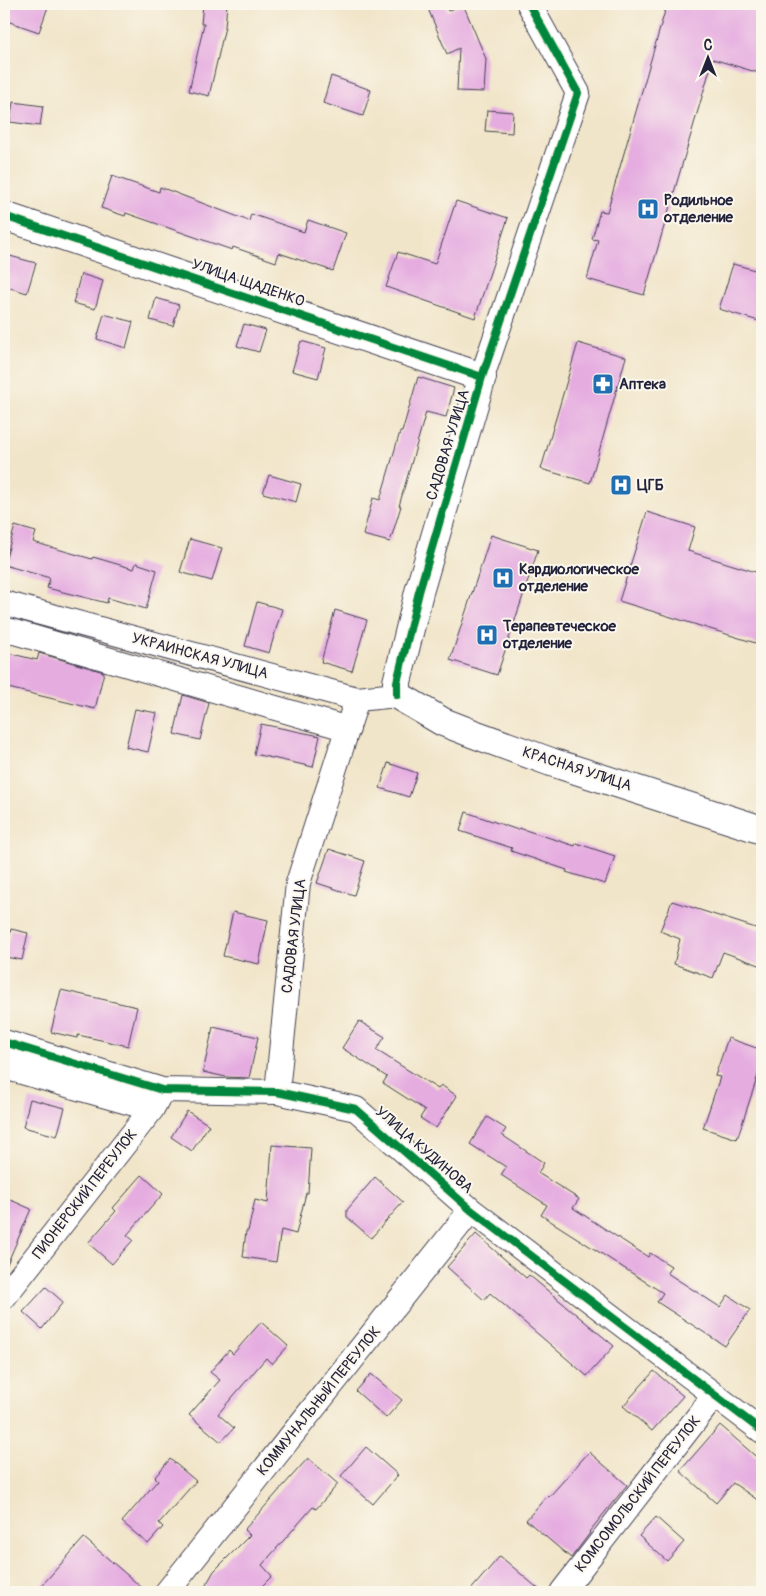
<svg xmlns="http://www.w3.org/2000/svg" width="766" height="1596" font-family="Pangolin,sans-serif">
  <rect width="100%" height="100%" fill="#fbf7ec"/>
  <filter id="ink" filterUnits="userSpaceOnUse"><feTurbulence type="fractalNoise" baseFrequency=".02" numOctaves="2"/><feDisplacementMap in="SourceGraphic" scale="10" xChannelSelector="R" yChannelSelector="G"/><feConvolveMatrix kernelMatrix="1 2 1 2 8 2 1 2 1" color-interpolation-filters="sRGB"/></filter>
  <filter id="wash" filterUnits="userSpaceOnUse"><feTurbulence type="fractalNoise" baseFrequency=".0096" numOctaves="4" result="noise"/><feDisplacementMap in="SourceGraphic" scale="20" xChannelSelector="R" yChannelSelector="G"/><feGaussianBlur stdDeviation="1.12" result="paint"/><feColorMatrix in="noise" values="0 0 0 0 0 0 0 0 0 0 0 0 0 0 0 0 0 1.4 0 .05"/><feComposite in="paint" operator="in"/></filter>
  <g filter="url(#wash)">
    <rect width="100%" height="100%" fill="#f1e5c9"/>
    <g id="blocks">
      <path fill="#e5ace0" d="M4,4H49L39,32L4,20Z
        M203,4H227L225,27L209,96L189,91L204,24H201Z
        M426,4H445L448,11L463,4L486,59L484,92L457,91L459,48L447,54Z
        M667,4H762V74L713,59L644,295L587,279L598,240L592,239L600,211L607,212Z
        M331,76L371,90L363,116L323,103Z
        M13,102L43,106L40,126L10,122Z
        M487,110L513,112L512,133L485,131Z
        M112,176L159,192L160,187L249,221L251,214L304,232L308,220L346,233L333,271L279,253L276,262L233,247L232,250L126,213L125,216L101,208Z
        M456,201L508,218L475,318L386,287L398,252L435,264Z
        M6,255L36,263L27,293L4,286V264Z
        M733,264L762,272V322L719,309Z
        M81,274L103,281L95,309L73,303Z
        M156,298L179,305L173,326L150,320Z
        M104,314L133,322L126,348L97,339Z
        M244,324L266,330L259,352L237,346Z
        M301,341L326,348L318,378L292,371Z
        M578,343L626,357L590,483L541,469Z
        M418,377L454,388L446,417L426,412L399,506H401L390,542L363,535L373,498L380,500L400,432H402Z
        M269,475L301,484L296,502L263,493Z
        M647,512L695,527L688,551L762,574V645L619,601Z
        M15,526L36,532L33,542L92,559L93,557L134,569L136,563L157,570L146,609L108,598L107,603L47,588L50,578L4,565Z
        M491,535L538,550L497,675L450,660Z
        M190,539L222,548L212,581L180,572Z
        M257,602L282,609L269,653L245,646Z
        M335,610L367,620L352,671L321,662Z
        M4,652L37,660L39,653L104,672L95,709L4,687Z
        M183,695L209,703L200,740L174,734Z
        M135,709L157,713L148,752L126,747Z
        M261,724L320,736L313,767L254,754Z
        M388,763L417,773L409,797L380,788Z
        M466,812L518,830L519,828L575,846L576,843L615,856L605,884L566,872L567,870L511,851L512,848L460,831Z
        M329,849L365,861L354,895L317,883Z
        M672,901L762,930V966L723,952L713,978L674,964L680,939L660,931Z
        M233,912L268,920L259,964L223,956Z
        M11,929L28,933L22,960L5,957Z
        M61,990L137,1007L128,1046L78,1035L77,1038L51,1032Z
        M359,1021L385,1037L376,1050L438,1089L441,1085L457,1096L436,1128L420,1118L425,1110L383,1083L387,1077L342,1048Z
        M213,1027L258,1037L249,1078L226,1077L203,1072Z
        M728,1038L762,1050V1063L737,1139L703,1128L720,1077L715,1076Z
        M30,1099L65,1108L57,1136L23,1127Z
        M187,1111L209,1125L192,1151L171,1137Z
        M487,1117L506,1129L502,1135L544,1163L538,1173L579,1199L573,1208L648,1257L650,1253L671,1266L667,1273L720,1307L728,1295L750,1310L725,1346L657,1302L663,1293L541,1215L547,1205L501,1175L506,1167L470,1144Z
        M272,1145L311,1148L308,1193H306L296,1234L281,1230L276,1262L243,1257L246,1231H248L255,1200L268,1203Z
        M142,1175L163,1194L127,1235L133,1240L112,1264L88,1243L116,1211L113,1208Z
        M375,1177L403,1202L371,1238L347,1217V1210Z
        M4,1197L31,1209L4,1271Z
        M476,1234L526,1278L529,1275L614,1346L587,1376L490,1293L484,1300L447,1267Z
        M46,1287L63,1302L42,1329L23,1312Z
        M261,1322L288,1346L272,1364L266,1358L218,1414L234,1428L221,1442L189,1415L220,1380L210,1372L229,1350L233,1354Z
        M654,1371L683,1396L652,1431L623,1406Z
        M371,1374L402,1400L386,1418L356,1391Z
        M720,1425L762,1462V1503L733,1483L716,1503L680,1471Z
        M366,1447L398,1475L373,1504L341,1476Z
        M589,1452L627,1485L589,1532L590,1533L571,1558L526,1520L547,1496L549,1497Z
        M308,1458L338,1484L316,1509L313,1507L262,1565L272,1576L256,1592H202L214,1571L250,1535L244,1530Z
        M170,1459L196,1481L159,1523L163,1527L148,1544L122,1522L158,1480L155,1477Z
        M656,1517L684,1542L667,1561L639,1536Z
        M84,1538L147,1592H36Z
        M500,1556L542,1592H469Z"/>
    </g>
  </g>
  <g filter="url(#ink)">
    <use href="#blocks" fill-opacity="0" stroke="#413f50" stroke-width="1"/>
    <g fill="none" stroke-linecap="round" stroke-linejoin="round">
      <g stroke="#413f50" stroke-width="26">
        <path id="minor" d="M482,377L578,93L529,4
          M4,603L357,699L397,695
          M4,629L348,729
          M4,1042L162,1090L277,1092L356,1109L471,1210L762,1431
          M4,1067L152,1109
          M277,1092L298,883L357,699
          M4,1297L152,1109L162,1090
          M167,1592L471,1210
          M562,1592L714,1396"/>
      </g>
      <g stroke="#413f50" stroke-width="30">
        <path id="tertiary" d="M4,216L482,377L419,592L397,682V695L443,722L474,734L551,762L762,830"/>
      </g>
      <use href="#minor" stroke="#fff" stroke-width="24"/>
      <use href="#tertiary" stroke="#fff" stroke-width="28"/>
      <g stroke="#fbf7ec" stroke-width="11">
        <path id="cycleway" d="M4,216L482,377
          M397,695V682L419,592L482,377L578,93L529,4
          M4,1042L162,1090L277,1092L356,1109L471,1210L762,1431"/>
      </g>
      <use href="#cycleway" stroke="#00873e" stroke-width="8"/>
    </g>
  </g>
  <defs>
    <g id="hospital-square" transform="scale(1.125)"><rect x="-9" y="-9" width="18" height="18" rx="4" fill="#1f6fb2" stroke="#fbf7ec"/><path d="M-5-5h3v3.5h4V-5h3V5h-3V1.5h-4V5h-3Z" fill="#fff"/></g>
    <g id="pharmacy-square" transform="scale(1.125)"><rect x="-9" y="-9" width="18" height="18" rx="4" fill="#1f6fb2" stroke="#fbf7ec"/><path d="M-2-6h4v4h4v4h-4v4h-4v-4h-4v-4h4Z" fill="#fff"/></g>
  </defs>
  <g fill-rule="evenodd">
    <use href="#hospital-square" x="648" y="209"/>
    <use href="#pharmacy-square" x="603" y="384"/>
    <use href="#hospital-square" x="621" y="485"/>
    <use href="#hospital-square" x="503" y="578"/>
    <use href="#hospital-square" x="487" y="635"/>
  </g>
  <g text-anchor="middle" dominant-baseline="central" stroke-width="4" stroke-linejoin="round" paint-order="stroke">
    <g font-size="15" font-weight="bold" fill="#22223b" stroke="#fbf7ec" text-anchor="start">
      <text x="664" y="200">Родильное<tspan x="664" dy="17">отделение</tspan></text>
      <text x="619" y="384">Аптека</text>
      <text x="637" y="485">ЦГБ</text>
      <text x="519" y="569">Кардиологическое<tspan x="519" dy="17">отделение</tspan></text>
      <text x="503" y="626">Терапевтеческое<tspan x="503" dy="17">отделение</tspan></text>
    </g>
    <g font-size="15" fill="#22223b" stroke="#fbf7ec">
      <text transform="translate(248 283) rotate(19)">УЛИЦА ЩАДЕНКО</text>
      <text transform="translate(448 445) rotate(-73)">САДОВАЯ УЛИЦА</text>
      <text transform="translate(200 656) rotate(15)">УКРАИНСКАЯ УЛИЦА</text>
      <text transform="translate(577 769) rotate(18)">КРАСНАЯ УЛИЦА</text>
      <text transform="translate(294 936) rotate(-83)">САДОВАЯ УЛИЦА</text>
      <text transform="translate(424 1150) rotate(41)">УЛИЦА КУДИНОВА</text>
      <text transform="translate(85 1194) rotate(-52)">ПИОНЕРСКИЙ ПЕРЕУЛОК</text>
      <text transform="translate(319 1401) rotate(-51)">КОММУНАЛЬНЫЙ ПЕРЕУЛОК</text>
      <text transform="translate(638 1494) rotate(-52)">КОМСОМОЛЬСКИЙ ПЕРЕУЛОК</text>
    </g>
  </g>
  <rect width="766" height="1596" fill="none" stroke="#fbf7ec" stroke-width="20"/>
  <g transform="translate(708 58)" stroke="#fbf7ec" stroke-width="4" paint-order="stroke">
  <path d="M0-4L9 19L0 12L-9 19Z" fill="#22223b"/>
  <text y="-8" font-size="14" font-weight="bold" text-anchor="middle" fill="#22223b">С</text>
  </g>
</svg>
